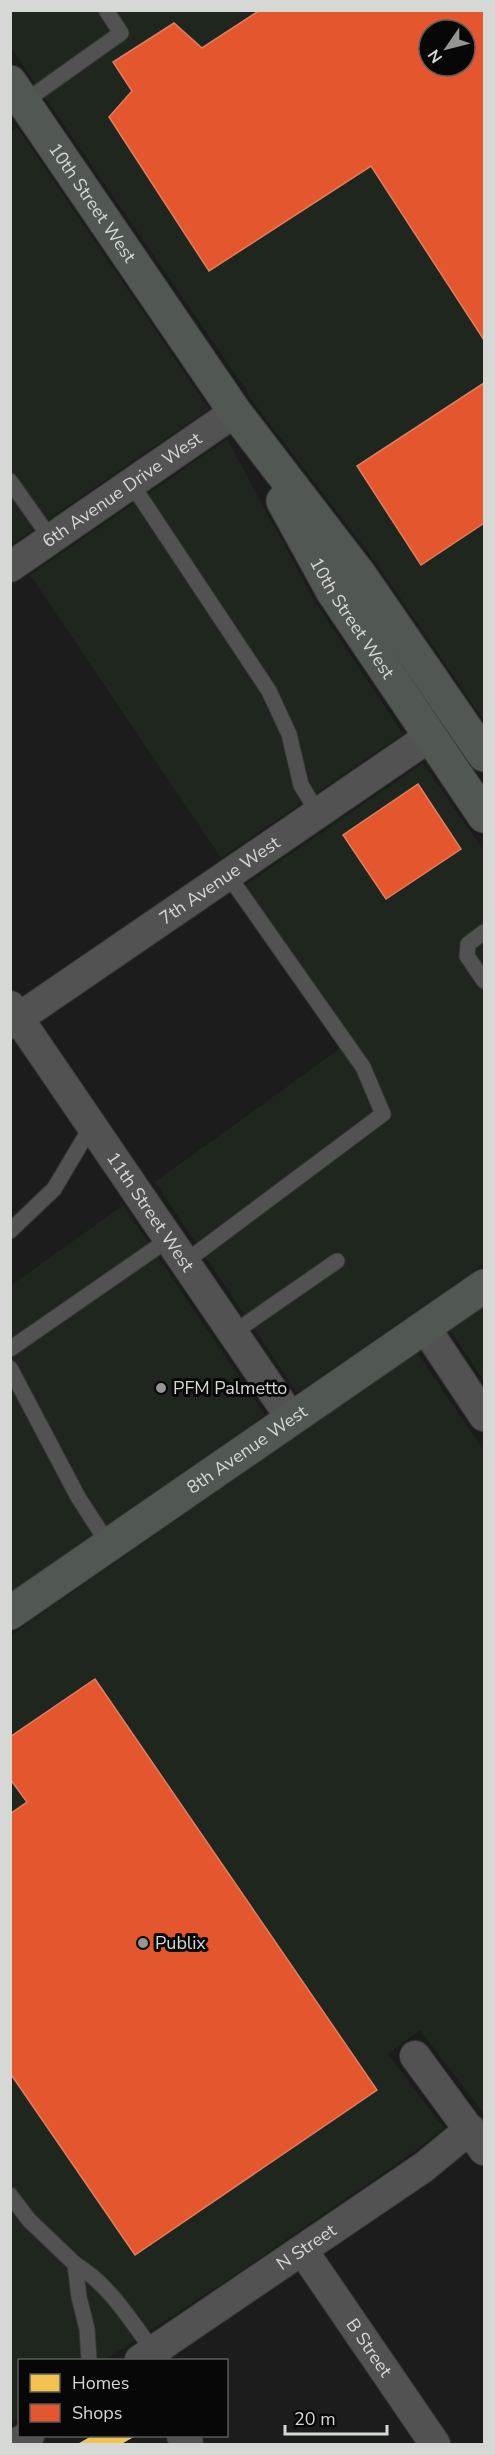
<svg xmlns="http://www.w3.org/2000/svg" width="495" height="2455" font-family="'Nunito Sans',sans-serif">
  <rect width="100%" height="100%" fill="#1b1c1b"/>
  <path fill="#1e261e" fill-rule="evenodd" d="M10,11H484V721L377,564L252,401L244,387L11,48ZM429,30H465V66H429Z
    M17,127L209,409L11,545L10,132Z
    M227,439L315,602L403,734L221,858L30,575Z
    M423,763L484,851V1264L297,1393L155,1182L346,1044L241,888Z
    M123,1205L265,1415L11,1592L10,1286Z
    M484,1307V1381L450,1330Z
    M417,1352L484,1451V2114L420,2030L388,2054L444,2128L414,2152L229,2279L105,2360H20L19,2417L11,2423V1635Z"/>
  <path fill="#f2c14e" stroke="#eac876" stroke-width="1.5" d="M93,2436H134L120,2444H79Z"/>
  <path fill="#e4572e" stroke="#e07e60" stroke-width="1.5" fill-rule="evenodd" d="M260,10H484V340L371,166L209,271L109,117L132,91L113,62L174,23L202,48ZM429,30H465V66H429Z
    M484,383V523L421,565L357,466Z
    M418,784L461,849L386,899L343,835Z
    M95,1679L377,2090L135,2255L10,2073V1814L27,1802L10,1779V1737Z"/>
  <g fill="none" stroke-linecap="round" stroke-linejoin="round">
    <g stroke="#373837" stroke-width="17">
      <path id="service" d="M24,102L121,33L106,10
        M10,481L51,539
        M131,483L269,691L289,734L301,785L318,813
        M484,932L468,944L467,956L484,981
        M10,1231L54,1189L92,1125
        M185,1262L383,1114L363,1067L228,875
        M233,1333L337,1261
        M10,1349L169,1239
        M10,1368L78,1497L109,1545
        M10,2195L29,2220L75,2264
        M89,2360L87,2329L79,2297L75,2264C109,2284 131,2321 154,2352"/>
    </g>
    <g stroke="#373837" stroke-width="32">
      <g id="minor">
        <path id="s1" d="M10,567L235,412"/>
        <path id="s2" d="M10,1006L291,1418"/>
        <path id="s3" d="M10,1024L429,737"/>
        <path d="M424,1326L484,1416"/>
        <path d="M415,2056L484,2150"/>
        <path id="s4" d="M303,2251L435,2444"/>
        <path id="s5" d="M140,2360L424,2167L470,2129"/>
        <path d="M182,2436L188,2444"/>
        <path d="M16,2444L29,2436"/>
      </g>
    </g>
    <g stroke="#373837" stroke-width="35">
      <g id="primary">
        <path id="s6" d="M10,82L235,412L360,575L484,755"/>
        <path id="s7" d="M283,501L333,592L484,816"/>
        <path id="s8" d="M10,1613L484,1286"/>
      </g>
    </g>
    <use href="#service" stroke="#515251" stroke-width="15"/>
    <use href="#minor" stroke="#515251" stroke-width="30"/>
    <use href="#primary" stroke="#515851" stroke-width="33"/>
  </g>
  <g fill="#959694" stroke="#060706" stroke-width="2">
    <circle cx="161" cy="1388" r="6"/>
    <circle cx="143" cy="1943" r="6"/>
  </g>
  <g text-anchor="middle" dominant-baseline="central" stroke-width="6" stroke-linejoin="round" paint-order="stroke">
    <g font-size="18" fill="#d6d8d5" stroke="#060706">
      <text stroke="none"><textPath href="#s6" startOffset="146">10th Street West</textPath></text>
      <text stroke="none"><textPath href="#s1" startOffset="136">6th Avenue Drive West</textPath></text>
      <text stroke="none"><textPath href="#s7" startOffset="136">10th Street West</textPath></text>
      <text stroke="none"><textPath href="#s3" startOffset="254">7th Avenue West</textPath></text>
      <text stroke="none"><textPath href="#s2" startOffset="249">11th Street West</textPath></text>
      <text stroke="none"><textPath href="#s8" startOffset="288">8th Avenue West</textPath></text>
      <text stroke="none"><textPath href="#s5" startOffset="201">N Street</textPath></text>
      <text stroke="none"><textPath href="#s4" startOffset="117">B Street</textPath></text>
    </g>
    <g font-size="18" fill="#d6d8d5" stroke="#060706" text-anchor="start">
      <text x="173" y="1388">PFM Palmetto</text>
      <text x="155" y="1943">Publix</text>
    </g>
  </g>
  <rect width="495" height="2455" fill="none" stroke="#d6d8d5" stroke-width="24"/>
  <rect x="18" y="2359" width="210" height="78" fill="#060706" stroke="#595b59" stroke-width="1.5"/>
  <rect x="30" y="2374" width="30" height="18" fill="#f2c14e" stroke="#595b59" stroke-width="1.5"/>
  <text x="72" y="2389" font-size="18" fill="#d6d8d5">Homes</text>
  <rect x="30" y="2404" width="30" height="18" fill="#e4572e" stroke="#595b59" stroke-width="1.5"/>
  <text x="72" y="2419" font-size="18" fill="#d6d8d5">Shops</text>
  <g transform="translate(447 48) rotate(235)"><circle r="28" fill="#060706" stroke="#595b59" stroke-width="1.5"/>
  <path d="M0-4.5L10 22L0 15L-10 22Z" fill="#959694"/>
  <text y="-9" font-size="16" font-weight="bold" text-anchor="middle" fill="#d6d8d5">N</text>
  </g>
  <path d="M285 2425v9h102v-9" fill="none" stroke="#d6d8d5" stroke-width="3"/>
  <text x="294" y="2425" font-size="18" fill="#d6d8d5" stroke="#060706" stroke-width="4.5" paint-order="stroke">20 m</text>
</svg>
